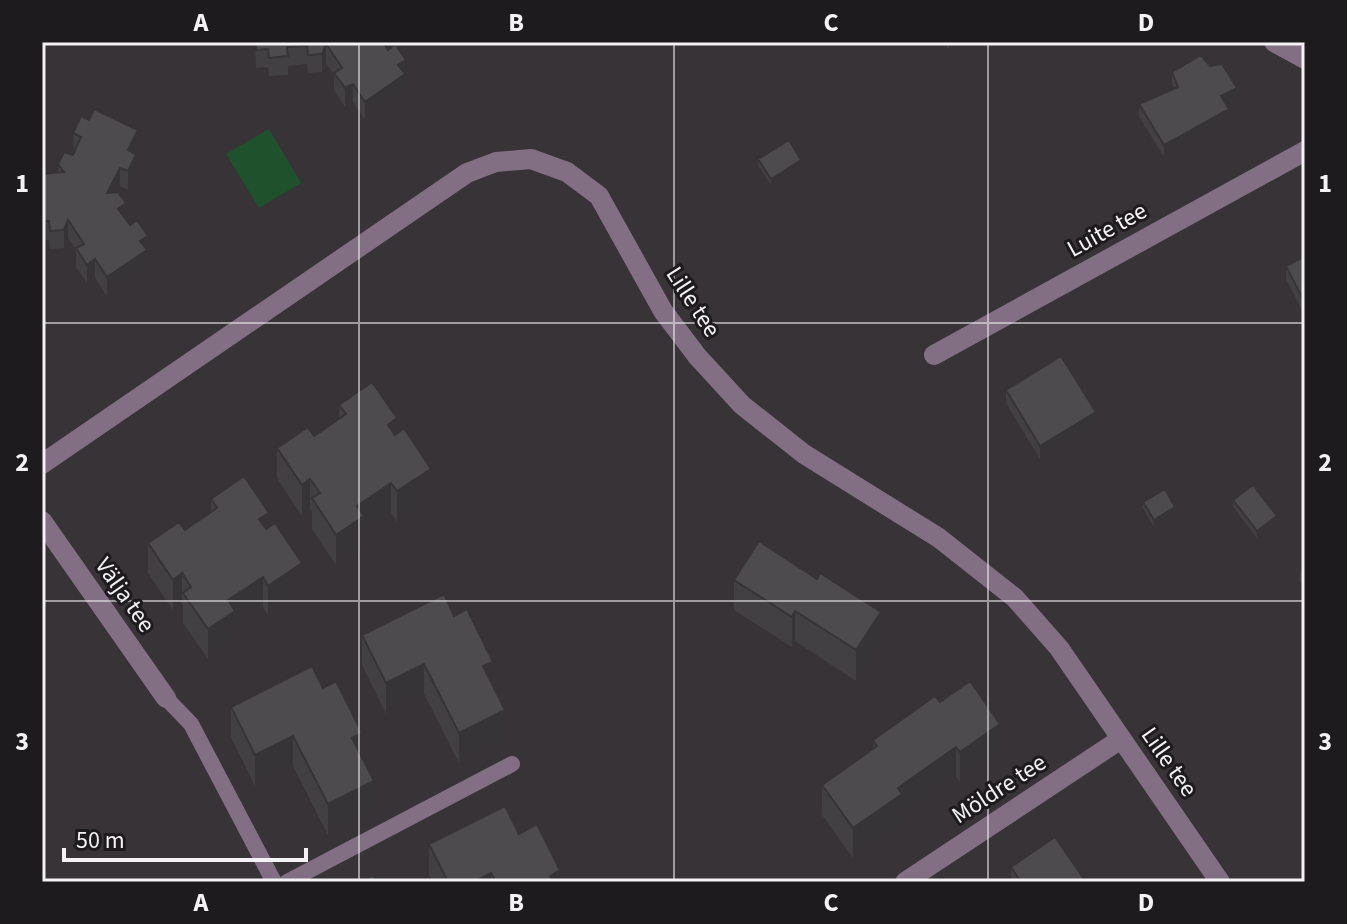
<svg xmlns="http://www.w3.org/2000/svg" width="1347" height="924" font-family="'Source Sans 3',sans-serif">
  <rect width="100%" height="100%" fill="#373337"/>
  <path fill="#1f522c" d="M269,129L301,183L259,208L226,154Z"/>
  <g fill="none" stroke-linecap="round" stroke-linejoin="round">
    <path stroke="#826f83" stroke-width="16" d="M166,698L191,724L274,882
      M287,882L512,764"/>
    <path stroke="#826f83" stroke-width="20" d="M1274,42L1305,59
      M934,355L1305,151
      M42,464L467,173L496,162L531,159L567,172L599,196L663,311L697,356L742,405L804,454L939,538L1015,598L1059,648L1220,882
      M42,521L166,698
      M905,882L1121,739"/>
  </g>
  <path fill="#434043" d="M255,42H384L406,78L405,79V93L365,120L353,102L345,107L334,91V74L326,63L322,72L308,73L307,64L288,66V75L269,76L268,67L256,68Z
    M942,42H956L949,49Z
    M1172,72L1237,101L1227,106L1229,122L1164,157L1139,117V104L1174,89L1172,84Z
    M73,133L138,149L135,154L136,173L128,190L120,186L117,192L126,219L148,254L147,255V268L107,296L95,278L87,283L76,267V250L68,238L64,248L50,249L49,240H42V174L58,172V164L73,155L74,152Z
    M758,159L801,166L771,185L758,165Z
    M1305,256V316L1286,279V266Z
    M1006,390L1096,425L1040,459L1006,403Z
    M339,405L397,433L431,499L397,522L391,513L364,532V547L336,565L312,529V512L310,509L302,516L277,478V448L314,436L339,418Z
    M211,499L269,527L302,593L268,616L263,607L235,626V641L208,659L183,623V605L182,604L173,610L148,573V543L185,530L211,512Z
    M1233,500L1277,522L1257,538L1233,507Z
    M1143,502L1175,514L1154,527L1143,508Z
    M1305,565V589L1300,582V569Z
    M734,580L881,642L856,681L795,641L792,647L734,610Z
    M362,635L493,686L505,740L459,763L424,694L386,714L362,665Z
    M323,688L362,758L374,812L328,835L293,766L255,786L231,737V707Z
    M940,702L1000,754L960,782L956,777L902,816V824L853,858L822,815V785L873,749V740Z
    M429,844L560,882H433L429,875Z
    M1011,867L1086,882H1011Z"/>
  <path fill="#373437" d="M949,42H956L949,49Z
    M326,44V63L322,72V54Z
    M406,60L405,93L365,120V102L398,65Z
    M353,84V102L345,107V88Z
    M1237,88V101L1221,109V96Z
    M1229,109V122L1164,157V145Z
    M138,130V149L128,169V150Z
    M136,155V173L128,190V171Z
    M801,160V166L771,185V179Z
    M120,168V186L107,212V193Z
    M126,203V222L118,209Z
    M68,220V238L64,248V230Z
    M148,236L147,268L107,296V277L140,241Z
    M95,259V278L87,283V265Z
    M1096,412V425L1040,459V446Z
    M397,418V449L388,425Z
    M431,469V499L397,522V491Z
    M310,479V509L302,516V485Z
    M391,483V513L364,532V547L336,565V535L357,506Z
    M1175,507V514L1154,527V520Z
    M269,513V543L259,519Z
    M1277,516V522L1257,538V531Z
    M302,563V593L268,616V586Z
    M182,573V604L173,610V580Z
    M263,577V607L235,626V641L208,659V629L228,600Z
    M795,611V641L792,647V617Z
    M881,612V642L856,681V650Z
    M493,662V692L483,666Z
    M424,664V694L386,714V683Z
    M505,710V740L459,763V733Z
    M1000,724V754L960,782V752Z
    M362,733V764L352,738Z
    M293,736V766L255,786V755Z
    M956,747V777L902,816V824L853,858V828L898,788Z
    M374,781V812L328,835V804Z
    M560,870V882H550V876Z
    M491,873V882H474Z"/>
  <path fill="#4e4b4e" stroke="#373437" stroke-width="2" d="M256,42H383L388,50L395,44L406,60L398,65L405,74L365,102L353,84L345,88L334,73L342,68L326,44L322,54L308,55L307,46L287,47L288,56L269,58L268,49L256,50Z
    M1201,55L1210,66L1222,64L1237,88L1221,96L1229,109L1164,145L1139,104L1178,87L1172,72Z
    M94,109L138,130L128,150L136,155L128,171L120,168L107,193L118,192L126,203L118,209L130,225L137,220L148,236L140,241L147,250L107,277L95,259L87,265L76,248L84,244L68,220L64,230L50,231L49,221L42,222V174L64,172L58,164L64,152L73,155L81,137L73,133L81,116L89,120Z
    M789,140L801,160L771,179L758,159Z
    M1305,256V303L1286,266Z
    M1061,356L1096,412L1040,446L1006,390Z
    M372,382L397,418L388,425L395,435L404,428L431,469L397,491L391,483L357,506L364,516L336,535L312,498L320,493L310,479L302,485L277,448L308,427L314,436L346,414L339,405Z
    M244,476L269,513L259,519L266,529L275,523L302,563L268,586L263,577L228,600L235,611L208,629L183,593L191,587L182,573L173,580L148,543L179,522L185,530L217,508L211,499Z
    M1253,485L1277,516L1257,531L1233,500Z
    M1165,489L1175,507L1154,520L1143,502Z
    M759,541L817,579L820,573L881,612L856,650L795,611L792,617L734,580Z
    M1305,565V576L1300,569Z
    M444,594L454,616L467,609L493,662L483,666L505,710L459,733L424,664L386,683L362,635Z
    M312,666L323,688L336,681L362,733L352,738L374,781L328,804L293,736L255,755L231,707Z
    M970,681L1000,724L960,752L956,747L898,788L902,794L853,828L822,785L877,746L873,740L935,696L940,702Z
    M505,806L519,834L537,824L560,870L550,876L554,882H496L491,873L474,882H448L429,844Z
    M1055,837L1086,882H1021L1011,867Z
    M373,875L377,882H360Z"/>
  <path fill="none" stroke="#f4f2f4" stroke-width="2" stroke-opacity="0.55" d="M359,42V882M674,42V882M988,42V882M42,323H1305M42,601H1305"/>
  <g text-anchor="middle" dominant-baseline="central" stroke-width="6" stroke-linejoin="round" paint-order="stroke">
    <g font-size="24" fill="#f4f2f4" stroke="#1d1b1d">
      <text transform="translate(1107 230) rotate(-29)">Luite tee</text>
      <text transform="translate(693 302) rotate(57)">Lille tee</text>
      <text transform="translate(125 595) rotate(55)">Välja tee</text>
      <text transform="translate(1169 762) rotate(55)">Lille tee</text>
      <text transform="translate(999 789) rotate(-33)">Möldre tee</text>
    </g>
  </g>
  <rect width="1347" height="924" fill="none" stroke="#1d1b1d" stroke-width="88"/>
  <path d="M64 848v12h242v-12" fill="none" stroke="#f4f2f4" stroke-width="4"/>
  <text x="76" y="848" font-size="24" fill="#f4f2f4" stroke="#1d1b1d" stroke-width="6" paint-order="stroke">50 m</text>
  <rect x="44" y="44" width="1259" height="836" fill="none" stroke="#f4f2f4" stroke-width="3"/>
  <g font-size="26" text-anchor="middle" font-weight="bold" fill="#f4f2f4">
    <text x="201" y="31">A</text>
    <text x="516" y="31">B</text>
    <text x="831" y="31">C</text>
    <text x="1146" y="31">D</text>
    <text x="22" y="192">1</text>
    <text x="1325" y="192">1</text>
    <text x="22" y="471">2</text>
    <text x="1325" y="471">2</text>
    <text x="22" y="750">3</text>
    <text x="1325" y="750">3</text>
    <text x="201" y="911">A</text>
    <text x="516" y="911">B</text>
    <text x="831" y="911">C</text>
    <text x="1146" y="911">D</text>
  </g>
</svg>
